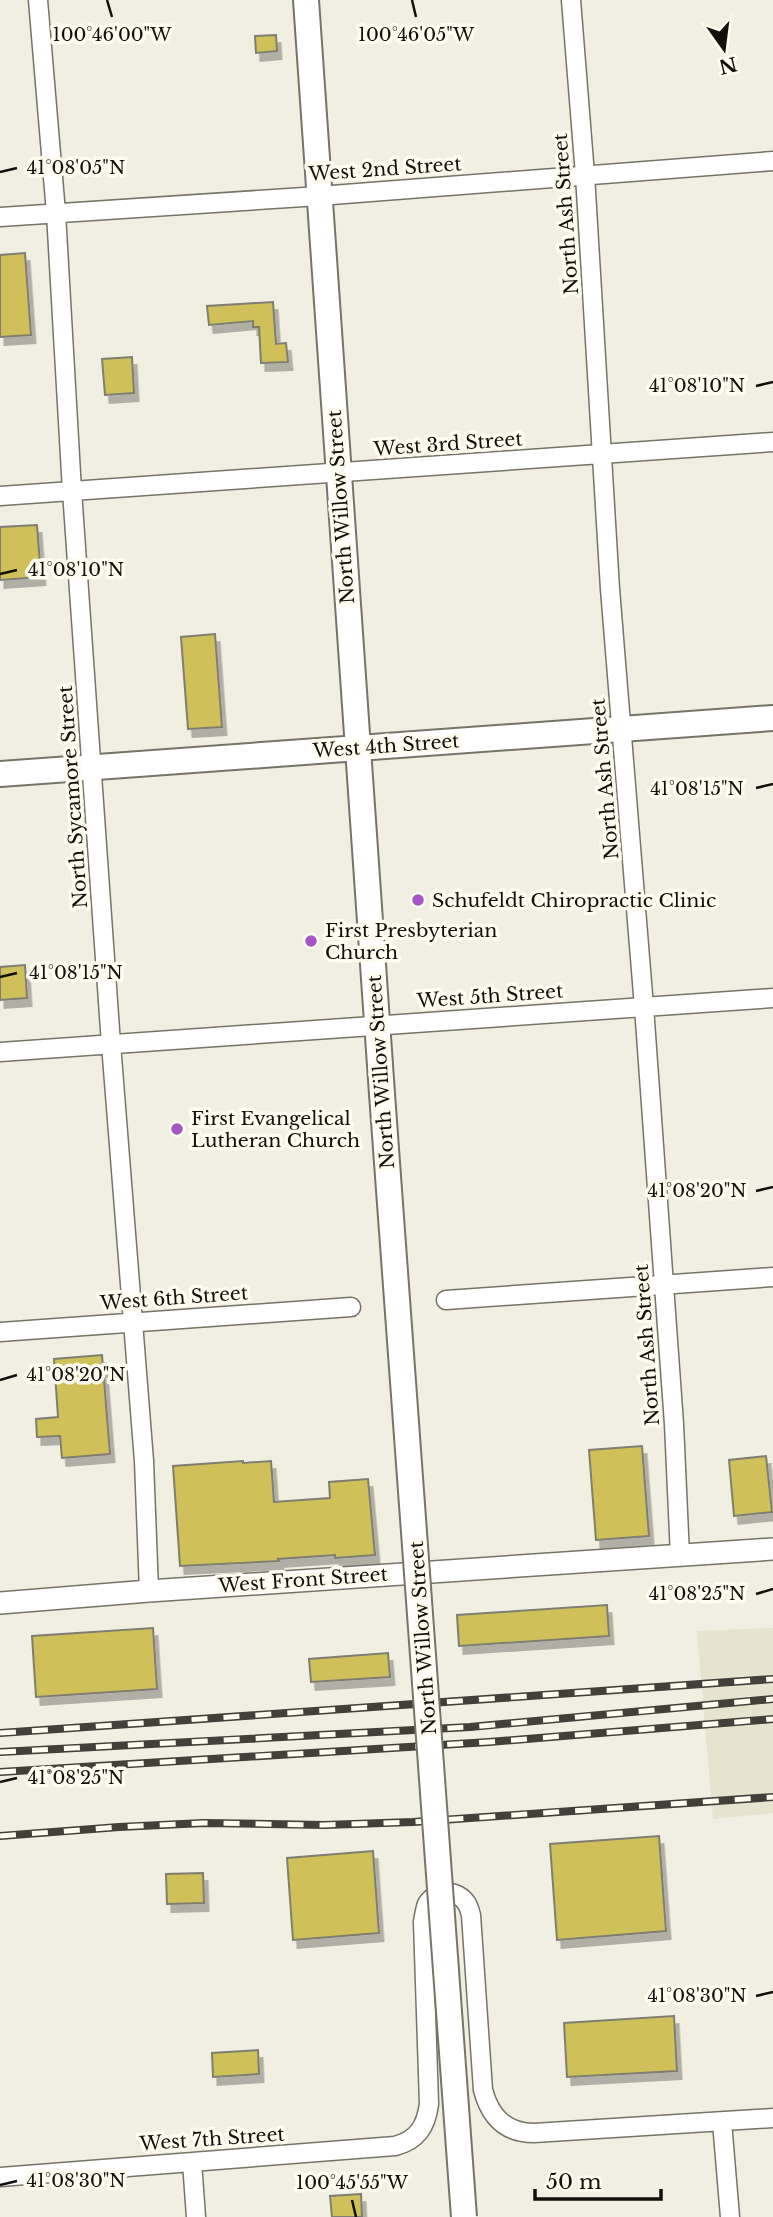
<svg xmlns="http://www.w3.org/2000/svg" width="773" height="2217" font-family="'Libre Baskerville',serif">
  <defs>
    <filter id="shadow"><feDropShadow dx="4.5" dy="8" stdDeviation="0" flood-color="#0004"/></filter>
  </defs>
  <rect width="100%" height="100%" fill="#f1efe1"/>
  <path fill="#e6e3ce" d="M773,1628V1813L713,1819L697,1631Z"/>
  <path fill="#cfc05a" stroke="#807e71" stroke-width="2" filter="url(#shadow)" d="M276,35L277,51L256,53L255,36Z
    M25,253L31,335L0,337V255Z
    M273,302L276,344L286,343L288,362L261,363L259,327H253V321L209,325L207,306Z
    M132,357L134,393L105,395L102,359Z
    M37,525L41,577L0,580V527Z
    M215,634L222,727L188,729L181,637Z
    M25,965L27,998L0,1000V967Z
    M102,1355L110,1454L62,1458L60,1436L37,1437L36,1419L58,1417L54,1359Z
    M642,1446L649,1536L596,1540L589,1450Z
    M766,1456L772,1512L734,1516L729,1460Z
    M243,1461V1463L271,1461L274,1502L330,1498L329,1482L368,1479L375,1555L335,1558V1555L278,1559L279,1561L180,1566L173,1466Z
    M607,1605L609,1636L459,1646L457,1615Z
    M153,1628L157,1689L36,1697L32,1636Z
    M388,1653L390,1677L311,1682L309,1659Z
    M659,1836L666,1931L557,1940L550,1844Z
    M373,1851L379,1933L293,1940L287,1858Z
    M203,1873L204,1903L167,1904L166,1874Z
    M674,2016L677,2071L567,2077L564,2023Z
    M258,2050L259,2074L213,2077L212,2053Z
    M361,2194L362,2217H332L330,2196Z"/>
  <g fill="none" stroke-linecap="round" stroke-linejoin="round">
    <g stroke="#767467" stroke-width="21">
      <path id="minor" d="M38,0L56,213L72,491L111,1044L144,1461L149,1591
        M571,0L585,175L610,589L644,1007L674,1424L680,1556
        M0,217L319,196L773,161
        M0,496L773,442
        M0,1052L773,998
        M446,1300L773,1277
        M0,1332L351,1307
        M722,2122L730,2217
        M192,2162L196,2217
        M0,2177L395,2146C418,2140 426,2126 429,2104L423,1922C424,1916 425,1909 427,1904C436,1889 458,1889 467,1904C469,1907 470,1912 471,1915L483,2090C490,2116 505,2133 534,2133L773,2118"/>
    </g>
    <g stroke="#767467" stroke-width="24">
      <path id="tertiary" d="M0,1603L149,1591L773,1549"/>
    </g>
    <g stroke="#767467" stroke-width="28">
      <path id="secondary" d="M306,0L382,1094
        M0,774L773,718"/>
    </g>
    <use href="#minor" stroke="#fff" stroke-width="18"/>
    <use href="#tertiary" stroke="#fff" stroke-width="21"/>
    <use href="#secondary" stroke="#fff" stroke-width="24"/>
    <g stroke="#414039" stroke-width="8">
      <path id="rail" d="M0,1733L773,1679
        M0,1752L470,1727L773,1699
        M0,1772L489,1742L773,1719
        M0,1836L119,1827L204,1823L324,1825L413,1822L773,1797"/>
    </g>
    <use href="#rail" stroke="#fefcee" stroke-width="5" stroke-dasharray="16" stroke-linecap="butt"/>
    <g stroke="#767467" stroke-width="28" stroke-linecap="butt">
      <path id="secondary-bridge" d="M382,1094L464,2217"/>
    </g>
    <use href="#secondary-bridge" stroke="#fff" stroke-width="24"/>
  </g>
  <path fill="none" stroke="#11100b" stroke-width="2.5" d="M107,0L112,17M412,0L416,17M0,172L17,168M756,386L773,382M0,574L17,570M756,788L773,784M0,977L17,973M756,1191L773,1187M0,1380L17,1375M756,1594L773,1589M0,1782L17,1778M756,1996L773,1992M0,2185L17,2181M352,2200L356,2217"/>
  <g fill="#a555c6" stroke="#fefcee" stroke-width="2.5">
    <circle cx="418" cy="900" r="7"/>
    <circle cx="311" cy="941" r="7"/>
    <circle cx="177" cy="1129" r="7"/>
  </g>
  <g text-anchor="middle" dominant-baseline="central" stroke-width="7" stroke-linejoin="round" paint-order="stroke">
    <g font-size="19" fill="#11100b" stroke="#fefcee">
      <text transform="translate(385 169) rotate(-4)">West 2nd Street</text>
      <text transform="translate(566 214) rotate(-94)">North Ash Street</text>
      <text transform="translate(448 444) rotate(-4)">West 3rd Street</text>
      <text transform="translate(341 507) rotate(-94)">North Willow Street</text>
      <text transform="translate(386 746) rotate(-4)">West 4th Street</text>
      <text transform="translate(605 779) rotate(-95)">North Ash Street</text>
      <text transform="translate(73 797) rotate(-94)">North Sycamore Street</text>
      <text transform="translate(490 996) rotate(-4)">West 5th Street</text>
      <text transform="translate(381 1072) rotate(-94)">North Willow Street</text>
      <text transform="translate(174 1298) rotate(-4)">West 6th Street</text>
      <text transform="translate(647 1345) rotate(-94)">North Ash Street</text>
      <text transform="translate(303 1580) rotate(-4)">West Front Street</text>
      <text transform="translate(423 1638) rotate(-94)">North Willow Street</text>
      <text transform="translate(212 2139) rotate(-4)">West 7th Street</text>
    </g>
    <g font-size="19" fill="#11100b" stroke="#fefcee" text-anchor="start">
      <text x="432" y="900">Schufeldt Chiropractic Clinic</text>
      <text x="325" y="930">First Presbyterian<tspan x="325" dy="22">Church</tspan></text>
      <text x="191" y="1118">First Evangelical<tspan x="191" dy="22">Lutheran Church</tspan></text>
    </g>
  </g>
  <g font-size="18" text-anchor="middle" fill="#11100b" stroke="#fefcee" stroke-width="7" stroke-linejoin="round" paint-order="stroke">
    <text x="112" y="41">100°46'00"W</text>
    <text x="416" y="41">100°46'05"W</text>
    <text x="76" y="174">41°08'05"N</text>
    <text x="697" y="392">41°08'10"N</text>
    <text x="76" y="576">41°08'10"N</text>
    <text x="697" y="795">41°08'15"N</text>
    <text x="76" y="979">41°08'15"N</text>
    <text x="697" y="1197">41°08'20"N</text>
    <text x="76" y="1381">41°08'20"N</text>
    <text x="697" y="1600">41°08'25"N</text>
    <text x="76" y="1784">41°08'25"N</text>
    <text x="697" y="2002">41°08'30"N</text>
    <text x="76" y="2187">41°08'30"N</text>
    <text x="352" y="2189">100°45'55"W</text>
  </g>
  <g transform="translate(724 49) rotate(166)" stroke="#fefcee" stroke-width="5" paint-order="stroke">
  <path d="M0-5L12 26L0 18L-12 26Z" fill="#11100b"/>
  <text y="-10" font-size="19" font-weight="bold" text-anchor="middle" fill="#11100b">N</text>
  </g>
  <path d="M535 2189v10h126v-10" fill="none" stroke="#11100b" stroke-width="3.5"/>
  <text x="546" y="2189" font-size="21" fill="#11100b" stroke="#fefcee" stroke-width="5" paint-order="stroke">50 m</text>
</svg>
